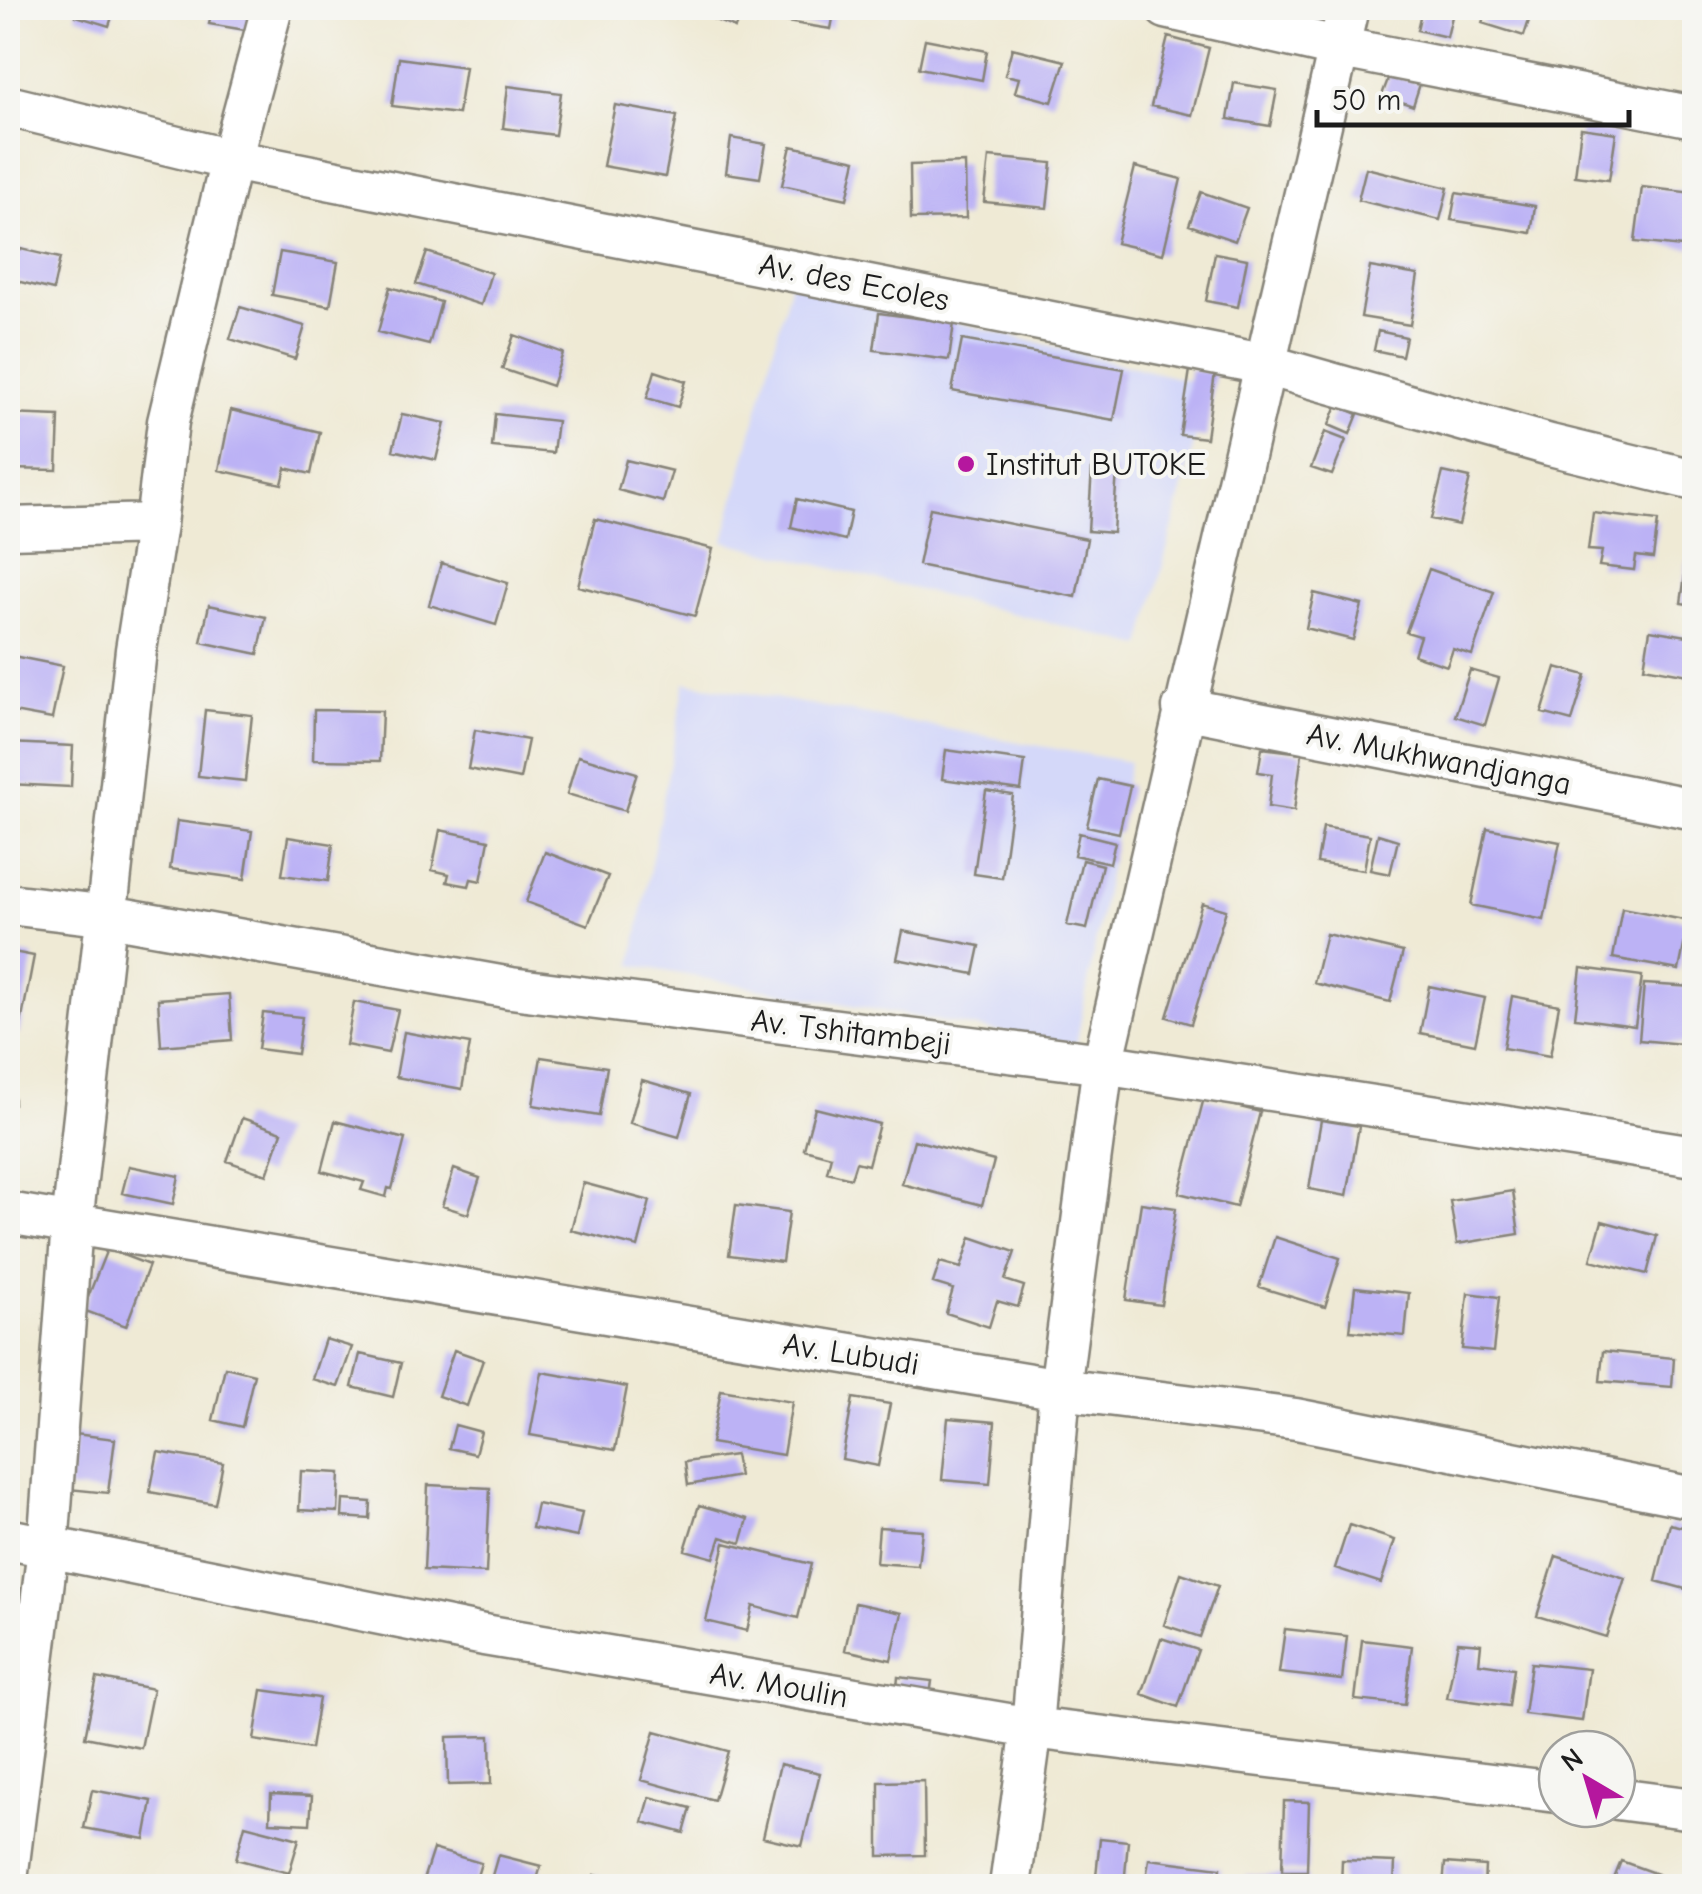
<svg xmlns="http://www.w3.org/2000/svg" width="1702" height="1894" font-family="'Comic Neue',sans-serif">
  <rect width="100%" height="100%" fill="#f6f6f2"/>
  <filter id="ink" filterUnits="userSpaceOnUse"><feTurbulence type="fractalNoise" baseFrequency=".01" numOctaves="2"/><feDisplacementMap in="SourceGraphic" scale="20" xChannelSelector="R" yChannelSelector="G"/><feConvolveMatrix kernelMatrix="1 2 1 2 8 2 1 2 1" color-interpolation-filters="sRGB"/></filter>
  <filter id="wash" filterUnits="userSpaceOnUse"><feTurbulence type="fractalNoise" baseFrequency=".0048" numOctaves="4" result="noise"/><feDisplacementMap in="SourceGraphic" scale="40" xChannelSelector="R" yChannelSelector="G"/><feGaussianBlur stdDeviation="2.25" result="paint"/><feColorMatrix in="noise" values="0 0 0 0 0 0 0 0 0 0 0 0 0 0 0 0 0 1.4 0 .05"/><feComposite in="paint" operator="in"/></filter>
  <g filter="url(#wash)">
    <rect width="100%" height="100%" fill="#efead5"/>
    <path fill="#d4d8f9" d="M791,281L1209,386L1142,646L724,541Z
      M685,682L1129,762L1076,1046L632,965Z"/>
    <g id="blocks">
      <path fill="#bcb2f5" d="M78,8H115L109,26L76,16Z
        M212,8H254L251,31L209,24Z
        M717,8H743L735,28L713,19Z
        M777,8H835L831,29L774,20Z
        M1422,8H1454L1447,37L1417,30Z
        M1487,8H1533L1524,36L1482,23Z
        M1168,37L1209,48L1192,115L1151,106Z
        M925,39L987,51L982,80L919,68Z
        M1012,48L1065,61L1052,102L1015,92L1019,78L1005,75Z
        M399,58L465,67L458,114L392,106Z
        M1390,74L1420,84L1413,106L1382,95Z
        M1234,83L1277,90L1270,126L1228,119Z
        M508,86L561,93L555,135L503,128Z
        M615,105L677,116L665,177L603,166Z
        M1581,128L1616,133L1609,180L1575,176Z
        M731,138L766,144L760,178L726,173Z
        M791,146L856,160L847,199L782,185Z
        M989,157L1052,163L1047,208L984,202Z
        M965,163L966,218L911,219L910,165Z
        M1135,167L1181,179L1163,254L1116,243Z
        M1366,168L1448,188L1440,220L1358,200Z
        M1642,187L1694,193L1692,248L1635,242Z
        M1201,192L1247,208L1235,241L1189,225Z
        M1456,193L1535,206L1531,233L1451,220Z
        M8,246L60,258L53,290L8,279Z
        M280,252L338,262L330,306L272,295Z
        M427,252L491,273L481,305L416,284Z
        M1215,253L1247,259L1238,307L1206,301Z
        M1370,267L1418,275L1410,325L1361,317Z
        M390,287L441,302L429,345L378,332Z
        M240,307L305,326L295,359L230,339Z
        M879,313L954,323L949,360L874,350Z
        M1378,331L1406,337L1402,356L1374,350Z
        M514,335L563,353L552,386L502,369Z
        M962,340L1124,369L1114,420L952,391Z
        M1190,370L1215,373L1206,438L1180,435Z
        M655,371L686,381L678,407L647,398Z
        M1337,405L1358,414L1350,434L1329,425Z
        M231,410L320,432L311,474L286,468L282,484L219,470Z
        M8,414L59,416L57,470L8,469Z
        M402,414L445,423L436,460L393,450Z
        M495,414L557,421L553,453L492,447Z
        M1325,432L1346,440L1332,475L1311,468Z
        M626,460L672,471L663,502L618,490Z
        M1092,468L1117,470L1113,533L1088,531Z
        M1443,472L1470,478L1459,525L1431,519Z
        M797,499L851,512L845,540L791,527Z
        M930,508L1087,539L1076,597L918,565Z
        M1593,513L1658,521L1653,558L1636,556L1634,570L1599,566L1602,551L1588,550Z
        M595,519L713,549L695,616L578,586Z
        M1687,561L1694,562V605L1681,603Z
        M441,563L508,583L496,625L429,605Z
        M1429,569L1494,592L1472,655L1453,649L1447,666L1414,655L1420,636L1406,632Z
        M1314,593L1362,605L1353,640L1306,628Z
        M209,605L266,617L258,654L201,642Z
        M1650,630L1694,637V676L1644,667Z
        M8,655L63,666L52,719L8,711Z
        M1556,667L1586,675L1572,721L1542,713Z
        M1470,670L1499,678L1485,725L1455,716Z
        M205,710L252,715L245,781L198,776Z
        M314,710L382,711L380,761L313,760Z
        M475,730L528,740L520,779L468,769Z
        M8,743L73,746L71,787L8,784Z
        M1262,748L1302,753L1294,811L1268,807L1272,774L1258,772Z
        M946,750L1025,761L1021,790L942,779Z
        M578,756L637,773L625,811L567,794Z
        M1098,779L1130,786L1119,833L1087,826Z
        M986,791L1013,795L1002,878L974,874Z
        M177,821L252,831L245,879L170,869Z
        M1323,827L1370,835L1364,870L1317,863Z
        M1487,828L1560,842L1544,920L1471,905Z
        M440,830L489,840L481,881L471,879L469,886L447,882L449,874L432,870Z
        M1079,833L1115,842L1110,863L1074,855Z
        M1378,834L1398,840L1390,874L1370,870Z
        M288,837L333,844L328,881L282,875Z
        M545,852L608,876L588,925L526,902Z
        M1082,860L1102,865L1087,929L1067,925Z
        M1202,903L1226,910L1191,1024L1167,1017Z
        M1622,908L1689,921L1679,970L1613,958Z
        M903,931L980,946L974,974L897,959Z
        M1326,934L1403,952L1390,1002L1314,983Z
        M8,951L34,956L19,1034L8,1031Z
        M1581,968L1642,976L1635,1026L1575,1018Z
        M1644,984L1694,987V1045L1639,1040Z
        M1429,986L1485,998L1475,1044L1420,1033Z
        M229,994L232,1040L161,1046L158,999Z
        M1512,996L1559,1005L1550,1056L1503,1048Z
        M354,1002L398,1010L388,1053L346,1045Z
        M263,1013L302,1017L297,1054L258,1049Z
        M404,1032L470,1044L462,1089L396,1077Z
        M541,1057L607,1067L599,1116L533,1105Z
        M13,1060L14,1104L8,1105V1061Z
        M642,1080L691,1094L679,1137L630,1123Z
        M1204,1098L1260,1112L1236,1207L1179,1193Z
        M815,1108L879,1124L868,1165L856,1162L851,1178L827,1172L831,1156L804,1149Z
        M242,1118L282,1132L267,1175L227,1161Z
        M1321,1120L1359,1126L1347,1196L1309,1189Z
        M335,1121L405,1139L392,1189L388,1188L386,1197L361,1190L364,1182L322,1171Z
        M914,1140L994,1161L982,1205L902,1184Z
        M129,1166L179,1176L173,1204L122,1193Z
        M454,1169L480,1178L468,1214L442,1206Z
        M583,1183L650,1201L638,1247L571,1230Z
        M1513,1191L1519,1234L1457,1244L1450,1201Z
        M1141,1203L1176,1208L1161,1305L1126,1300Z
        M736,1205L789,1212L782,1262L729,1255Z
        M1602,1221L1657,1236L1647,1274L1591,1260Z
        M971,1237L1015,1252L1005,1280L1024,1286L1018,1307L997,1301L989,1327L946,1313L953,1289L933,1283L940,1262L961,1268Z
        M1275,1237L1340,1258L1325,1307L1259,1287Z
        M107,1249L149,1265L126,1326L83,1310Z
        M1355,1287L1409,1293L1405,1336L1350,1331Z
        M1468,1293L1499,1297L1493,1352L1462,1349Z
        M325,1339L352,1347L338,1387L312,1379Z
        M454,1350L483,1360L467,1406L438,1396Z
        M1603,1351L1674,1358L1672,1387L1600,1381Z
        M360,1354L401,1363L393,1397L352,1387Z
        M225,1367L254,1374L242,1427L213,1420Z
        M542,1372L627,1387L615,1450L530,1435Z
        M721,1390L792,1402L783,1455L711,1443Z
        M853,1398L890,1404L878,1466L842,1459Z
        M948,1418L995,1422L990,1484L942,1480Z
        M455,1425L481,1432L475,1454L449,1448Z
        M75,1434L115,1439L108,1493L68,1489Z
        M158,1452L223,1463L215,1504L150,1492Z
        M735,1455L739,1476L688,1485L685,1462Z
        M301,1471L340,1473L338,1512L299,1510Z
        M428,1485L490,1488L486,1573L424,1570Z
        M343,1500L371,1502L370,1519L342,1517Z
        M537,1504L582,1513L577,1537L532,1528Z
        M699,1505L748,1519L741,1543L721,1537L714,1558L685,1550Z
        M1670,1524L1694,1530V1566L1689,1590L1656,1581Z
        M1349,1525L1395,1540L1381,1583L1335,1568Z
        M879,1527L922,1530L918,1566L876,1563Z
        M725,1543L811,1564L798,1618L753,1606L747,1631L706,1621Z
        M1556,1556L1625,1578L1606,1637L1537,1616Z
        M1181,1573L1218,1586L1200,1637L1164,1625Z
        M855,1603L902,1613L891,1660L845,1650Z
        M1285,1629L1347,1636L1342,1680L1279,1673Z
        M1161,1638L1198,1650L1178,1707L1142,1694Z
        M1362,1640L1412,1646L1405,1705L1355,1700Z
        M1458,1642L1481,1644L1479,1663L1514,1668L1509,1706L1447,1698Z
        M1531,1663L1589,1669L1582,1721L1524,1714Z
        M898,1677L932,1681L929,1702L896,1698Z
        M97,1678L153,1689L141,1748L85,1737Z
        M262,1690L319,1698L311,1749L254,1740Z
        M655,1731L728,1751L714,1800L641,1780Z
        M490,1736L491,1784L448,1785L447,1737Z
        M780,1764L820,1773L802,1846L763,1837Z
        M924,1781L925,1855L879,1856V1782Z
        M92,1790L152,1801L145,1839L84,1828Z
        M271,1794L312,1796L310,1824L270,1822Z
        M650,1797L691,1808L684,1833L643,1822Z
        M1284,1801L1309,1802L1307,1871H1282Z
        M245,1825L299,1839L289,1873L236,1859Z
        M1100,1838L1128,1841L1124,1886H1095Z
        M433,1849L481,1863L474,1886H421Z
        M498,1855L541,1866L535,1886H489Z
        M1149,1859L1221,1868L1218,1886H1145Z
        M1342,1860L1395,1862L1394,1886H1341Z
        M1621,1861L1657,1874L1652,1886H1611Z
        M1445,1863L1485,1866L1484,1886H1443Z
        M594,1875L636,1885V1886H591Z
        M1245,1875H1307V1886H1245Z"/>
    </g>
  </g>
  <g filter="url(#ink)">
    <use href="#blocks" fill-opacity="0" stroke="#868378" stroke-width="2.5"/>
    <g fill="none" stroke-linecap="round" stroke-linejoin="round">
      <g stroke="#868378" stroke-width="45">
        <path id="minor" d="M1166,8L1337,47L1694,117
          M8,106L231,160L1263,364L1550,445L1694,480
          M8,528L156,524
          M1183,708L1694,809
          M8,904L109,916L511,988L1103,1064L1694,1156
          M8,1213L1060,1389L1296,1419L1694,1498
          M8,1539L484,1635L1032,1728L1557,1792
          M1617,1799L1694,1809
          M8,1871L48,1548L72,1224L136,650L156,524L168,422L231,160L272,8
          M1010,1886L1032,1728L1060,1389L1103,1064L1348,8"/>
      </g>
      <use href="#minor" stroke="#fff" stroke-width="40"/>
    </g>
  </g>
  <circle fill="#b5179e" stroke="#f6f6f2" stroke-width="4" cx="966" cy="464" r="10"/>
  <g text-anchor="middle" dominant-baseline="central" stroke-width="8" stroke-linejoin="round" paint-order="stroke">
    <g font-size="32" fill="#1c1c1c" stroke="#f6f6f2">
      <text transform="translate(854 282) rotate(11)">Av. des Ecoles</text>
      <text transform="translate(1439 759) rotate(11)">Av. Mukhwandjanga</text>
      <text transform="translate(851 1032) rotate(7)">Av. Tshitambeji</text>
      <text transform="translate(851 1354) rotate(9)">Av. Lubudi</text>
      <text transform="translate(779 1685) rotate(10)">Av. Moulin</text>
    </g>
    <g font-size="32" fill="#1c1c1c" stroke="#f6f6f2" text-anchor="start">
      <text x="986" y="464">Institut BUTOKE</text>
    </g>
  </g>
  <rect width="1702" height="1894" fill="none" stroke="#f6f6f2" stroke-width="40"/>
  <g transform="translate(1587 1779) rotate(322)"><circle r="48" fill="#f6f6f2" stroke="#9f9f9c" stroke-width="2.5"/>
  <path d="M0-8L18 38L0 25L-18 38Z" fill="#b5179e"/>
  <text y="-15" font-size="28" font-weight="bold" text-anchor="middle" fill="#1c1c1c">N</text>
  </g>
  <path d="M1317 110v15h312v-15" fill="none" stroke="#1c1c1c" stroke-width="5"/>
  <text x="1332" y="110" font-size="30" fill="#1c1c1c" stroke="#f6f6f2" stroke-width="8" paint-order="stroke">50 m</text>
</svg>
